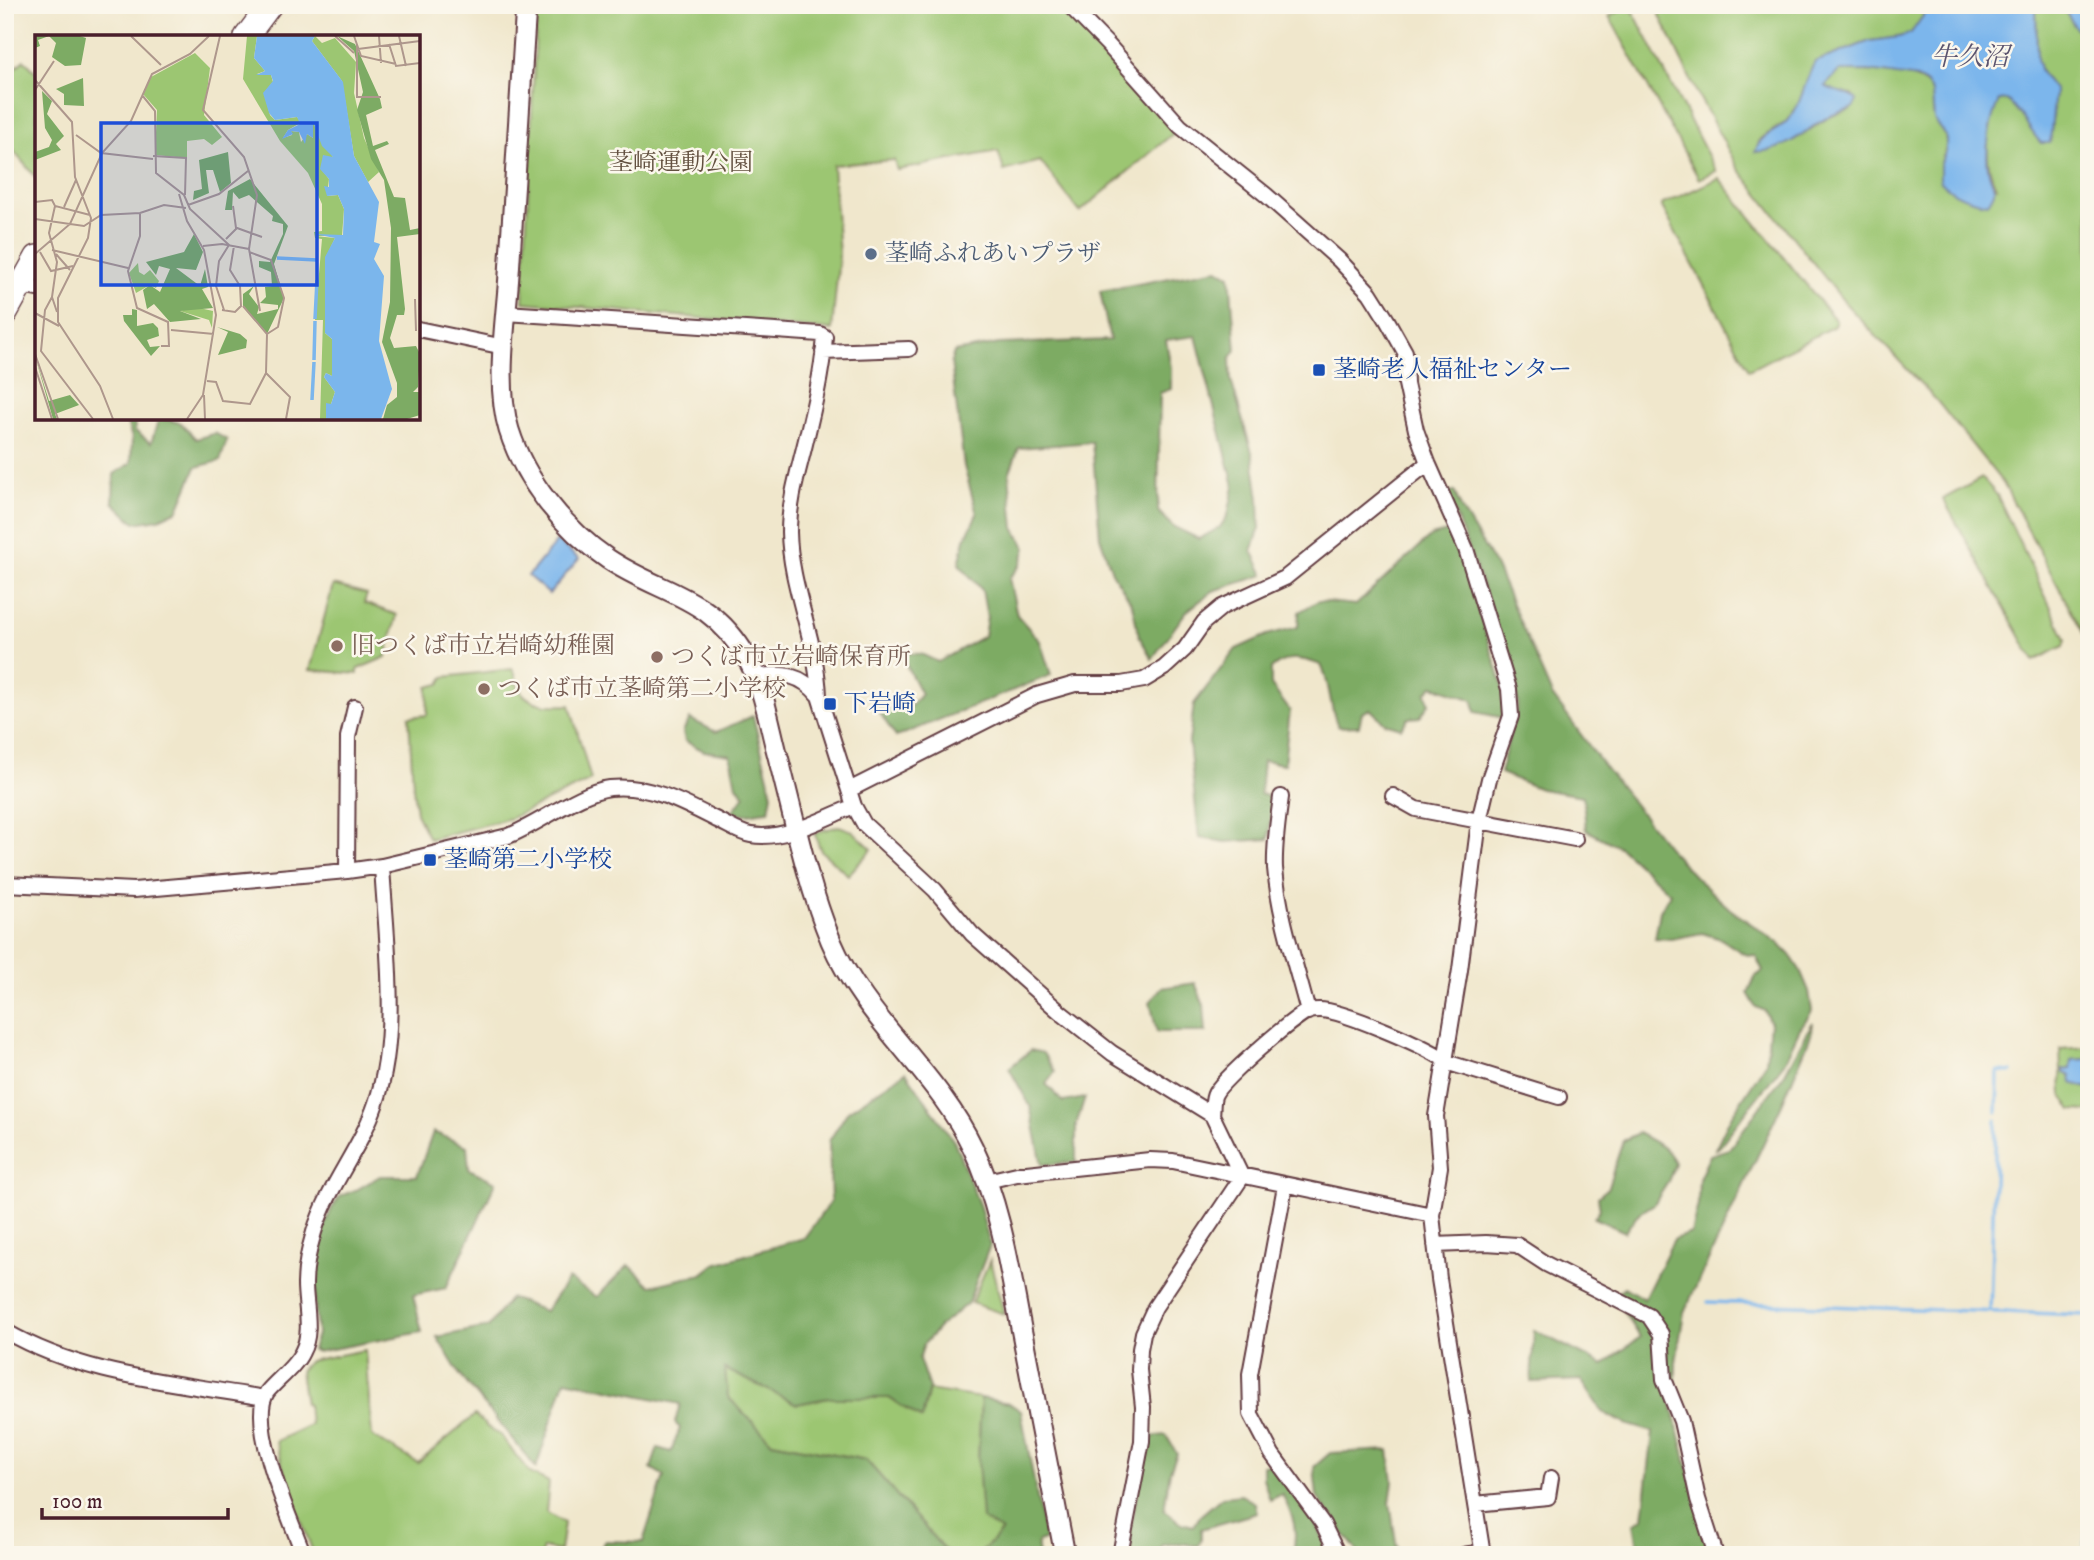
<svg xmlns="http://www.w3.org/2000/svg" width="2094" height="1560" font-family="'IM FELL DW Pica','Noto Serif JP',serif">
  <rect width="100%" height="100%" fill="#fbf7ec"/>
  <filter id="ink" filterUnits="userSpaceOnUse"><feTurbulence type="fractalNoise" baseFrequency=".0143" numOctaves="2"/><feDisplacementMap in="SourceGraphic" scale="14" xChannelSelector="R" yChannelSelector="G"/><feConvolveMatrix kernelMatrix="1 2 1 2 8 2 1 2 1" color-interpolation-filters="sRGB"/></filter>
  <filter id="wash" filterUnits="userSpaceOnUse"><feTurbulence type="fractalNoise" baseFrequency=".00686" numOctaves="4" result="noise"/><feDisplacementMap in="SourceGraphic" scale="28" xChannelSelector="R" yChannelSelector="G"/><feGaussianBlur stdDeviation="1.57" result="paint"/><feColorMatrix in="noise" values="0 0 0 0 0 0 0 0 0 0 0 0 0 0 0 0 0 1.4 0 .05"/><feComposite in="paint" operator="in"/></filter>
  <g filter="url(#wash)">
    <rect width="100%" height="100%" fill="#f0e7cc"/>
    <path fill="#9cc672" stroke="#73724e" stroke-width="2" d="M537,5H1063L1175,132L1080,212L1040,161L1004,171L998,151L897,170L894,160L833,165L839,256L832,330L523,302Z
      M1655,5H1931L1911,33L1899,37L1870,41L1815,62L1798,105L1786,122L1760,139L1756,152C1770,150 1782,147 1794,140C1813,129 1828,114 1850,110L1853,95L1835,93L1825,86L1839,71C1859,71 1924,69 1932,92C1934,101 1931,111 1935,120C1937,125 1942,129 1944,133C1949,144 1944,155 1940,165L1996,186C1983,162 1986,125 1999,101L2007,100C2022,112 2028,129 2041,143H2050L2055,91L2041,72L2037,59L2036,5L2062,7L2089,48V644L2003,483L1937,401L1846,304L1738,168L1697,93Z
      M1627,8L1633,11L1716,171L1699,179L1609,16Z
      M24,60L37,73V179L5,141V77Z
      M1719,178L1836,321L1834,326L1749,370L1661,205Z
      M1982,478L1997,495L2066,639L2064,646L2034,661L1943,499Z
      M333,585L367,594L364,603L397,615L386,657L358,669V674L310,670Z
      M512,669C518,676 514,678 518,686C527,707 552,706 570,705L591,780L511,818L429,839L416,813L413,787L409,717L427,715L428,687L440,684L444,677Z
      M839,826L853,831L872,849L848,875L821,851L815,835L817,832Z
      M2089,1047V1059L2072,1060V1069L2064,1070L2080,1086L2089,1088V1111L2072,1110L2062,1095L2060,1049Z
      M990,1260L1004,1314L971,1303Z
      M365,1350L372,1436L418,1463L475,1415L487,1427L500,1435L530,1473L549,1482L546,1512L564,1523L560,1551L543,1548L541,1555H314L287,1482L276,1441L310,1425L308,1405L305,1404L300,1371L309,1361Z
      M724,1368L797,1404L828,1398H889L921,1419L929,1390L981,1398L978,1462L1002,1531L979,1555H949L866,1460L772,1442L728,1397Z"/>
    <path fill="#7dab64" stroke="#646548" stroke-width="2" fill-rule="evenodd" d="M1217,269L1230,275L1236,350L1230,359L1231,380L1253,456L1259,499L1260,528L1252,551L1264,575L1213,591L1186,612L1152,659L1139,636L1132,604L1112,572L1100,537L1092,442L1019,448L1009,474L1014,528L1026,548L1020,566L1009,578L1017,615L1040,641L1051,675L896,737L876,707L898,701L911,706L921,694L900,653L921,654L938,662L984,636L987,617L982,590L959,564L965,539L977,514L964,466L951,362L954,352L999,344L1110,340L1100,291ZM1196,336L1234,486L1228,515L1220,527L1199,539L1172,526L1158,511L1160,393L1171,389V368L1166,340Z
      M134,418L135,431L151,443L159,418L181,423L196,439L215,433L227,440L220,461L196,467L178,510L159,519L135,523L113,502L114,474L131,463L132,438L126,419Z
      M1454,491L1462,510L1495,565L1552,695L1601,762L1671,851L1695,877L1730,909L1777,942L1790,955L1800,970L1809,991L1812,1011L1799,1030L1784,1063L1718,1148L1715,1149L1730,1118L1766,1063L1770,1023L1765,1011L1756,1007L1748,993L1755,977L1763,971L1756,956L1744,954L1721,939L1702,933L1671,939L1655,938L1660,911L1670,893L1621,848L1586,830L1583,796L1540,789L1500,773L1518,703L1490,606L1447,493Z
      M1447,532L1454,534L1506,696L1504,718L1475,712L1473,700L1433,686L1426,693L1429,704L1420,717L1409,718L1401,728L1385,723L1370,709L1362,713L1359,726L1338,727C1329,707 1331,684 1321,665C1301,658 1288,654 1271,669V685L1290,711L1284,764L1263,761L1260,794L1272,797L1269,839L1225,842L1199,838L1189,742L1194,704L1236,649L1267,635L1298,627L1299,612L1318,601L1356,605L1431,536Z
      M753,716L772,794L769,811C753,811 750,817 732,812L745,795L736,785L730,755L704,751L685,741L683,731L690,719L716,732Z
      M1195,983L1204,1005L1206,1032H1157L1150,1002L1161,988Z
      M1813,1022L1811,1035L1782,1104L1684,1312L1676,1362L1675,1400L1667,1381L1666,1338L1616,1294L1624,1287L1644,1299L1674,1239L1691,1233L1698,1204L1699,1179L1710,1155L1729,1149L1785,1073Z
      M1031,1050L1043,1053L1055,1072L1046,1084L1063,1102L1085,1098L1076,1125V1162L1042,1165L1030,1106L1009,1068Z
      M906,1072L955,1143L980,1207L990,1245L968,1303L940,1326L924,1344L919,1359L929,1388L922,1419L889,1398H828L797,1404L725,1369L728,1397L772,1442L866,1460L949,1555H599L604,1541L643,1542L664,1476L651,1468L658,1448L671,1452L680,1428L675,1423L680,1404L565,1380L536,1468L460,1375L437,1337L488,1327L510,1298L545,1311L568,1279L597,1297L629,1265L651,1286L702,1274L715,1264L804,1238L831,1201L829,1141L848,1111Z
      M433,1132L467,1146L469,1169L496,1182L446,1288L413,1295L422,1332L317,1352L312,1350L317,1334L315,1304L316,1259L321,1236L331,1210L340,1196L358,1189L380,1176H417Z
      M1638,1133C1653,1141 1668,1147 1675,1163L1668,1182L1654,1204L1637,1215L1625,1232L1594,1218L1600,1209L1598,1197L1607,1189L1623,1141Z
      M1623,1310L1634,1312L1653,1328L1710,1555H1656L1655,1552L1638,1546L1634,1524L1643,1518L1653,1432L1626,1424L1602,1412L1581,1380L1531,1382L1534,1330L1603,1365L1640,1337Z
      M981,1398L1009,1403L1021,1411L1045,1540L1037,1542L1039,1555H979L1002,1531L982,1519L978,1462Z
      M1166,1435L1177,1454L1170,1471L1164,1510L1181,1523L1194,1526L1200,1516L1222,1497L1241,1495L1255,1503L1257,1513L1201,1529V1540L1198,1546L1179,1543L1162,1545L1159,1555H1125L1148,1437Z
      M1389,1450L1393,1481L1390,1503L1398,1555H1360L1317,1497L1314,1467L1330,1453Z
      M1273,1463L1318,1527L1332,1555H1292C1299,1530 1293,1516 1282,1494L1270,1500L1263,1478V1465Z"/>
    <path fill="#7bb6ec" stroke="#626a8c" stroke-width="2" d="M1931,5H2036L2037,59L2041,72L2055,91L2050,143H2041C2028,129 2022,112 2007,100L1999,101C1990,118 1984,154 1989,173C1993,189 1999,187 1988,203C1970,201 1953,195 1940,181V165L1946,152V136L1934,119L1932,92L1926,83L1917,78L1869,71H1839L1825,86C1835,93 1849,92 1857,100C1853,113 1845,109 1835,114C1814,122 1799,141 1777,148C1770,151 1762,151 1755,152C1762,132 1773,135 1786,122C1802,107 1804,80 1815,62L1870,41L1899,37L1911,33Z
      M2061,5H2089V48Z
      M557,541L579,559L549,594L528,576Z
      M2089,1059V1088L2072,1083L2071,1076L2064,1073L2063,1070L2071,1069L2072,1060Z"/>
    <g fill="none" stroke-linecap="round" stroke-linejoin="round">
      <path stroke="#7bb6ec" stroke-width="3.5" d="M1997,1112L1998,1071L2012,1072
        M1708,1302L2089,1315
        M1990,1312L1996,1120
        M2087,1505L2089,1431
        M2085,1555L2087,1514"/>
    </g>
  </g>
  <g filter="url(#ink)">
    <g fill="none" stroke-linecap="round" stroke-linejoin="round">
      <g stroke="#633d43" stroke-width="18">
        <path id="minor" d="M1069,5L1108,45L1180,126L1266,195L1339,260L1370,293L1387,320L1405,352L1406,384L1416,430L1428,463L1466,549L1509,689L1511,716L1489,779L1479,821L1460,970L1436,1116L1440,1167L1432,1215L1439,1279L1483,1555
          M5,283L37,289
          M506,313L820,334L825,337C822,374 813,411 804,448C797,476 789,503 789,532C790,587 817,640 819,696
          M418,329L504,347
          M823,352L909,349
          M756,677C783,672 801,674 819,696L854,806L864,824L935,890L972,934L1060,1012L1112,1053L1212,1115L1242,1177L1155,1307L1143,1333L1140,1349L1139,1370L1143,1407L1142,1441L1120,1555
          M849,790L1037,695L1075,684H1121L1144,680L1164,668L1185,649L1204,622L1222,607L1285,578L1428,463
          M1393,796L1416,809L1575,839
          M1281,797C1278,820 1274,844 1275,868C1279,916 1296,965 1308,1012
          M347,871L348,737L355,707
          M5,884L134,890L347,871L382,866L508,836C539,824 579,792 610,788C649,784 684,803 717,820C728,825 739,833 751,835C785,841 824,818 854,806
          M1212,1115C1213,1109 1212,1099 1215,1094C1220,1081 1295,1016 1308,1011C1312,1010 1315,1010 1319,1010C1342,1010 1431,1048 1449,1063L1559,1097
          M987,1181L1017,1174L1150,1160L1173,1161L1432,1215
          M1285,1186L1250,1374L1251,1414L1272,1454L1323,1524L1338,1555
          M1435,1245L1486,1243L1517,1245L1546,1264L1649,1316L1661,1334L1664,1379L1681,1421L1698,1499L1716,1555
          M5,1331C84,1377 176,1382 264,1398
          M1475,1504L1548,1497L1551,1478
          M304,1555C291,1521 247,1423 267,1392C278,1379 295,1367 302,1352C313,1332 305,1306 305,1284C305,1267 309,1249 314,1232C328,1186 361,1148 376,1103C400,1034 386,939 382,866
          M1464,1555L1482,1552"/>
      </g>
      <g stroke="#633d43" stroke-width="23">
        <path id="tertiary" d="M526,5C520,95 514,185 509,274C506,322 495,384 509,430C525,481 564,529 608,559C662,595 710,594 747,658C763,685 768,718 776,749C793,813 806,880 831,941C864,1019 937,1072 973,1148C1001,1206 1010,1271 1022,1333C1036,1407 1050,1481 1065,1555"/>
      </g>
      <g stroke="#633d43" stroke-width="26">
        <path id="primary" d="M246,37L270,5
          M5,314L37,257"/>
      </g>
      <use href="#minor" stroke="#fff" stroke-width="14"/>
      <use href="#tertiary" stroke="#fff" stroke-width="19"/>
      <use href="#primary" stroke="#fff" stroke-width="23"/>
    </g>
  </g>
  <circle fill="#5c6f8a" stroke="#fbf7ec" stroke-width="2.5" cx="871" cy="254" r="7"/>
  <g fill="#1a4fb4" stroke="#fbf7ec" stroke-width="2.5">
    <rect x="1312" y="363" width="14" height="14" rx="3.5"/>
    <rect x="823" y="697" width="14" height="14" rx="3.5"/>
    <rect x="423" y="853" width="14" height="14" rx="3.5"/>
  </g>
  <g fill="#8d6e63" stroke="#fbf7ec" stroke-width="2.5">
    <circle cx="337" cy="646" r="7"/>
    <circle cx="657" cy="657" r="7"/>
    <circle cx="484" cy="689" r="7"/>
  </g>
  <g text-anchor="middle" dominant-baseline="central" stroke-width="5" stroke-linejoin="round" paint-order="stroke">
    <g font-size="24" fill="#635140" stroke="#fbf7ec">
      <text x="681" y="163">茎崎運動公園</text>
    </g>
    <g font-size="24" fill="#4e5e75" stroke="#fbf7ec" text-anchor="start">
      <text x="885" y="254">茎崎ふれあいプラザ</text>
    </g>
    <g font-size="24" fill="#164399" stroke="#fbf7ec" text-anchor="start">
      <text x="1333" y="370">茎崎老人福祉センター</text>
      <text x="844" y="704">下岩崎</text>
      <text x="444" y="860">茎崎第二小学校</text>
    </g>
    <g font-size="24" fill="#785e54" stroke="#fbf7ec" text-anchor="start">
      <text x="351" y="646">旧つくば市立岩崎幼稚園</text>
      <text x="671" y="657">つくば市立岩崎保育所</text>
      <text x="498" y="689">つくば市立茎崎第二小学校</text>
    </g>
    <g font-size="26" font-style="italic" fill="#5b546f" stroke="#fbf7ec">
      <text x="1970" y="57">牛久沼</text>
    </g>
  </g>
  <g transform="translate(35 35)">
    <rect width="385" height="385" fill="#f0e7cc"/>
    <path d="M212,1H222L219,23L230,36L222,39L236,40L238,47L229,58L235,80L240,85L262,82L267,87L253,95L248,103L257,100L256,96L264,97L266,107L272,99L278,103V87L298,122L291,123L286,134L294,144L292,161L303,160L309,174L307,201H280L300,203L291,222L290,298L297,304V341L291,338L289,342L300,357L296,369H291V384H285L288,285H280L287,204L280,203L279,197L287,196V169L273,138L245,106L208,44ZM280,1L287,8L300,3L321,27L319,58L329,103L344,137L333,147L319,121L307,46L277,6ZM160,18L175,33L169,80L187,102L177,110L169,104L152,106V123L120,120L122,75L108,59L116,42ZM103,228L104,237L109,240L115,235L124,246L121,253L115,250L101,258L94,238ZM160,272L178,276L177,293L174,285L145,276Z" fill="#9cc672"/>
    <path d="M0,1H45L51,3L46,30L30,31L17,22L21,8L14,1L3,5L5,11L0,13ZM302,1L320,9L345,64L347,73L331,80L338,111L352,106L354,109L340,115L359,162L370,163L375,195L385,193V199L362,202L370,274L369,280H362L355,303L359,313L381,311L385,319L383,352L378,357H385V380L372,384H348L352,370L362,362V348L347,307L355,267L356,193L349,145L336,124L322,75L328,57L319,16ZM48,43L49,71L29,70V59L21,54ZM7,56L17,66L12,79L29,101L21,109L26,115L0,125V117L14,112L17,105L10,93ZM193,117L196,148L185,157L178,135H171L174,158L158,165L159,156L167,154L164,125ZM215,144L253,191L239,229L249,263L232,299L208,272V259L219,251L214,259L224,272L222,279L243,274V270L225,268L231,262L230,252L237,251L236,237L224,232V226L235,227L248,199V189L237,186L238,181L214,160L204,164L198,157L197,175H190L193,156ZM159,199L168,217L161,235L141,233L165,251L170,234L173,252L167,254L178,273L145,276L166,284L135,287L119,269L112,274L108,255L115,250L125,257L135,234L124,231L121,240L111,227L149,217ZM97,274L102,275V291L118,288L123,293L124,301L112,305L115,312L125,311L116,321L89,286L88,280H97ZM182,292L205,299L212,305L211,313L183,320L193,297ZM0,321L14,366L35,360L44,370L20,379L22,384H18Z" fill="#7dab64"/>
    <path d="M222,1H280L277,6L308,47L319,121L344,167L339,207L345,209L339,224L349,241L344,306L357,354L346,384H291V368L296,369L300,357L289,342L291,338L297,341V304L290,298V222L300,203L279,199L308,200L309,174L303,160L292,161L289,151L294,152V144L285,134L288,120L298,122L287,111L278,87V103L272,99L270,109L264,97L256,96L258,99L247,104L253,95L265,89L262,82L240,85L234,78L228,58L238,46L236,40H221L230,36L219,23Z" fill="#7bb6ec"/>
    <path fill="none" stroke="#7bb6ec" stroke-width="3.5" d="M242,223L282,225M280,284L282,245M279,325L280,286M277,365L279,327"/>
    <path fill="none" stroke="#ae978c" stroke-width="2" d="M96,1L126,30M185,1L168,75L209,122L222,160L214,214L225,276M300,1L319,18M319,1L326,21L361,29M344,1L346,28M364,1L371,31M354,9L361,31L385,28M322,10V62H346M323,14L385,6M0,45L37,87L40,142L56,183L53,203L23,263V287L65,351L78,384M0,55L19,26M107,60L120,76L121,138L149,160L155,174L194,210L184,226L181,251L189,275M41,100L66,118L118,124M118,121L151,123L150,160M144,159L152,186L169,215L181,280L168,360L152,384M0,167L17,165L20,171L55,180M153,170L184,159L213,136M20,171L14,198L22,227L17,262L22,277M198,171L201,193M29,172L41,145M105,178V201L93,236L102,273L133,287L134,311H126M0,184L49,191L66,180L105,178L129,170L151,173M191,204L202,193L227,202M168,211L187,209L214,214M17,215L93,233M5,217L16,236L38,231M214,217L236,225L249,263L243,292L232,299M0,219L35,189L67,118L96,86L117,39L155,19L174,1M21,219L35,235M17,262L10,275L6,316L58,384M380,264L381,296M208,271L232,299M187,275L200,277L206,271L205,251L195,235L199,211M0,278L24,291M136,295L179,299M232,299L231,338L255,362L251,384M0,319L23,384M0,332L17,384M172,346L181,347L188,366L215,369L231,338M169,360L170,384"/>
    <path fill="#1d4ed8" fill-opacity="0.15" stroke="#1d4ed8" stroke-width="3.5" d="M66,88H282V250H66Z"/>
    <rect width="385" height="385" fill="none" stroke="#4a1f2b" stroke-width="3.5"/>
  </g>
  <rect width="2094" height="1560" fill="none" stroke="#fbf7ec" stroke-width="28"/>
  <path d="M42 1508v10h186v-10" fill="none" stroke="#4a1f2b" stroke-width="3.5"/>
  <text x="52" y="1508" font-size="21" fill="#4a1f2b" stroke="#fbf7ec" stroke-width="5" paint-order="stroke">100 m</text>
</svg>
